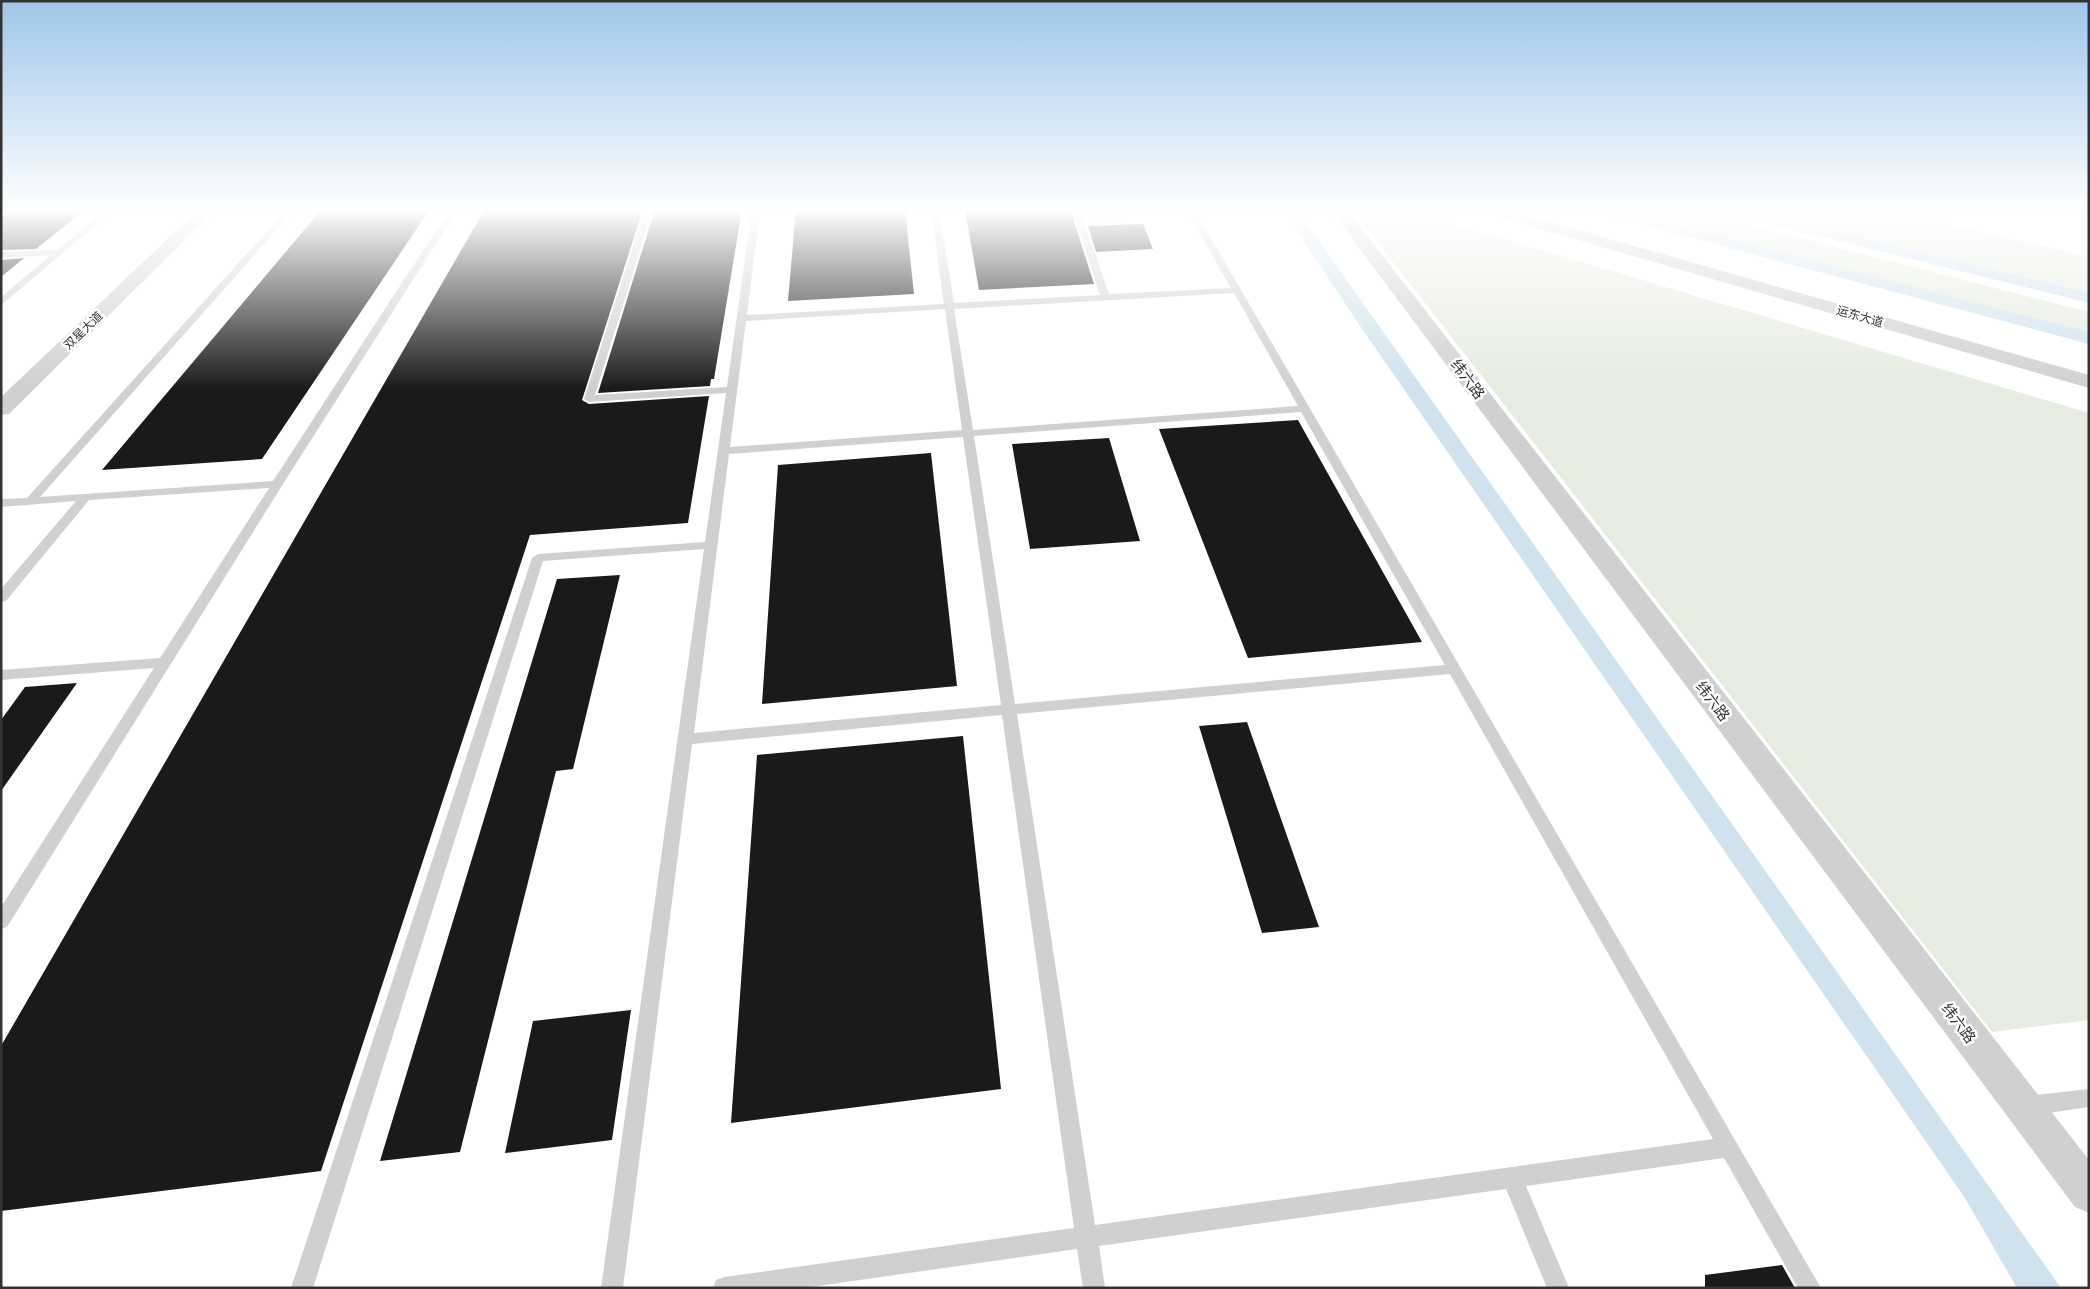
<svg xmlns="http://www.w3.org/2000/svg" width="2090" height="1289" font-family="'IBM Plex Sans','Noto Sans SC',sans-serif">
  <rect width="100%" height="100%" fill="#fff"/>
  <path fill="#e6ecdf" d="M1352,209H1403L2089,413V1020L1992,1032Z
    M1619,209H1687L2089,312V333Z
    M1748,209H1883L2089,257V293Z"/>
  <path fill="#cfe2ee" d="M1283,209H1296L2061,1288H2017L1965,1198L1358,323Z"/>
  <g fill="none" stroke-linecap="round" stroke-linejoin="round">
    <path fill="#cfe2ee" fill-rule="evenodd" d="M1591,209H1616L2089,332V344L1594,212Z
      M1719,209H1745L2089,293V303L1722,212Z"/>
  </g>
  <path fill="#1a1a1a" d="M1,209H86L36,249L1,250Z
    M353,209H430L262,459L102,470L321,210Z
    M485,209H643L582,400L589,404L709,396L688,523L530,535L321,1171L1,1211V1046Z
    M655,209H742L714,379H711L710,386L598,393Z
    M796,209H905L914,294L788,301Z
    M965,209H1070L1094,284L979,290Z
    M1143,224L1153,249L1096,252L1088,226Z
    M24,258L1,277V260Z
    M1298,420L1422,642L1248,658L1159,429Z
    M1109,438L1140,541L1030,549L1012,444Z
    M931,453L957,686L762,704L778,465Z
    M620,575L573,769L556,771L460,1152L380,1161L557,579Z
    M77,683L1,791V720L25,687Z
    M1247,722L1319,927L1262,933L1199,726Z
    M963,736L1001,1089L731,1123L757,755Z
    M631,1010L612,1140L505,1153L533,1021Z
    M1782,1265L1795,1288H1705V1275Z"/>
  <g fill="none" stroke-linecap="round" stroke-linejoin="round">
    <path fill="#d0d0d0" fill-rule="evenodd" d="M106,209H115L1,305V297L51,255L1,258V252L58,250Z
      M287,209H295L40,497L273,481L450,209H458L283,484L7,927L1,929V907L154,668L1,680V670L160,658L269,488L89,500L6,601L1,602V589L76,501L1,507V499L27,498Z
      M645,209H653L595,395L727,387L752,209H760L747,315L944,304L931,209H939L954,303L1100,295L1072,209H1080L1082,213L1194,209L1821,1288H1798L1724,1158L1526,1186L1569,1288H1547L1506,1189L1099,1246L1105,1288H1083L1077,1249L804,1288H713L716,1280L724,1277L1074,1228L1002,715L692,744L623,1288H601L704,549L543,561L313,1288H291L532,558L538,554L705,542L726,393L589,402L584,399ZM1188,213L1231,288L1109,294L1083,218ZM1234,293L1298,406L973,430L954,309ZM945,309L962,430L730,447L746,321ZM1301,412L1445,665L1015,704L974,436ZM963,437L1001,705L694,733L729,454ZM1450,674L1713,1139L1095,1225L1017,714Z
      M2089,1089V1107L2028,1116L2021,1113L2018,1106L2021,1099L2028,1096Z"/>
    <path fill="#d0d0d0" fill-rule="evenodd" d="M1330,209H1346L2089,1160V1213L2075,1207Z"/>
    <path fill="#d0d0d0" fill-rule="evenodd" d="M199,209H216L9,414L1,415V397Z
      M1479,209H1504L2089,375V388L1481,212Z"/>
  </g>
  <linearGradient id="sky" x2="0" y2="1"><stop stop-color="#9ec6ea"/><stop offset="0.54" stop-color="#fff"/><stop offset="1" stop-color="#fff" stop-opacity="0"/></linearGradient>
  <rect width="2090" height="389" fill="url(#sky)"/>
  <g text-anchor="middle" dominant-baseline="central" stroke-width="5" stroke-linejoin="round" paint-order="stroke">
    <g font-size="12" fill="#333" stroke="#fff">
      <text transform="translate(1860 316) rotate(16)">运东大道</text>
      <text transform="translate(83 330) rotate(-44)">双星大道</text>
    </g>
    <g font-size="15" fill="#333" stroke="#fff">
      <text transform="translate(1468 379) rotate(53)">纬六路</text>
      <text transform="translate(1713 701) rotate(53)">纬六路</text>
      <text transform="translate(1959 1023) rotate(53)">纬六路</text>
    </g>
  </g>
  <rect width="2090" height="1289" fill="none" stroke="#333333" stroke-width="5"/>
</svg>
